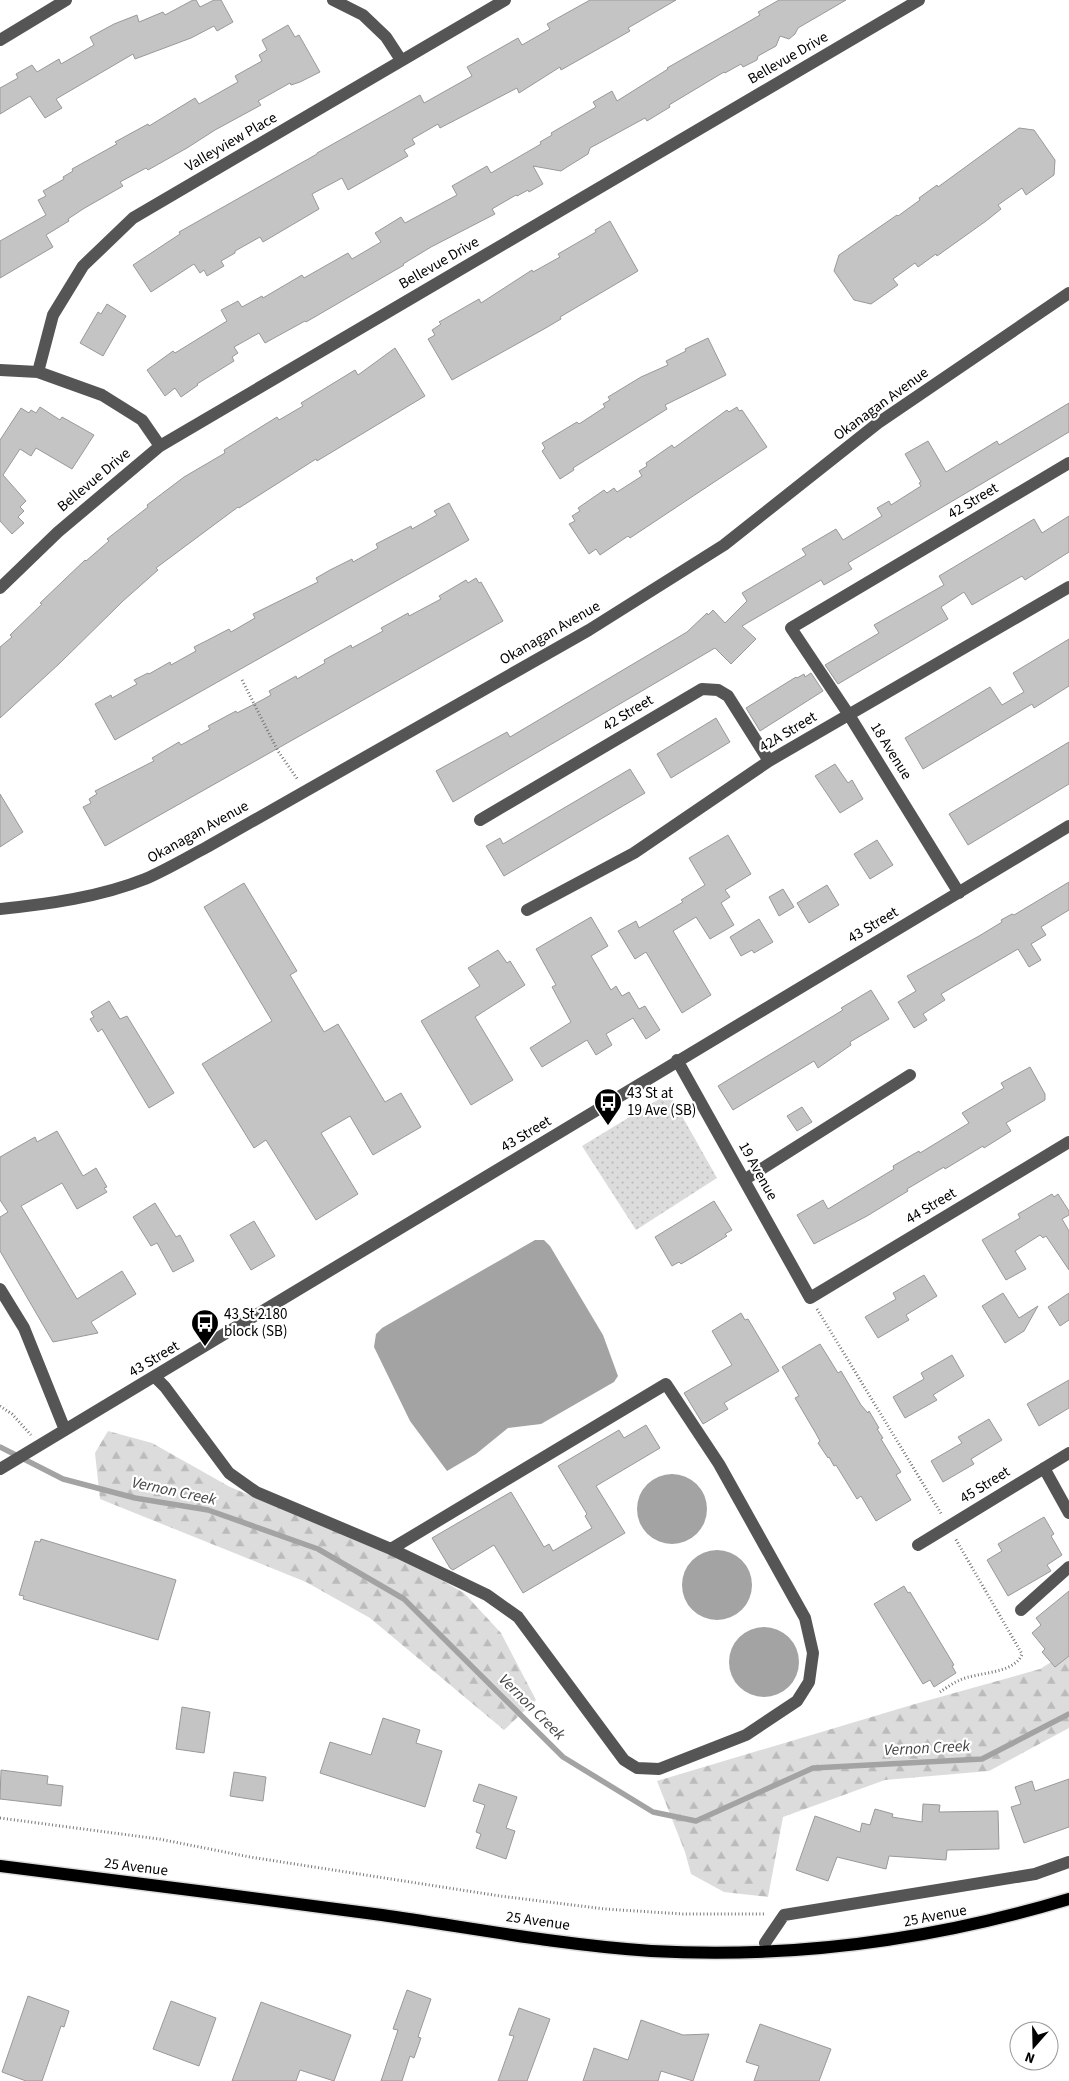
<svg xmlns="http://www.w3.org/2000/svg" width="1069" height="2081" font-family="'Source Sans 3',sans-serif">
  <defs>
    <pattern id="forest-firs" width="22" height="20" patternUnits="userSpaceOnUse" patternTransform="scale(1.25)"><rect width="22" height="20" fill="#dcdcdc"/><path d="M5 1l3.5 6h-7zM16 11l3.5 6h-7z" fill="#bbb"/></pattern>
    <pattern id="park-dots" width="8" height="8" patternUnits="userSpaceOnUse" patternTransform="scale(1.25)"><rect width="8" height="8" fill="#dcdcdc"/><path d="M2 2h.1M6 6h.1" fill="none" stroke="#bbb" stroke-width="1.8" stroke-linecap="round"/></pattern>
  </defs>
  <rect width="100%" height="100%" fill="#fff"/>
  <path fill="url(#forest-firs)" d="M108,1431L152,1443L230,1487L401,1557L464,1593L501,1633L536,1700L504,1730L370,1618L306,1582L100,1499L95,1453Z
    M1069,1651V1728L989,1771L885,1780L783,1817L768,1897L724,1892L691,1874L685,1852L657,1781L915,1704L1040,1669Z"/>
  <path fill="url(#park-dots)" d="M669,1093L717,1178L636,1230L582,1146Z"/>
  <path fill="#a3a3a3" d="M535,1240H544L550,1246L603,1335L618,1376L614,1382L541,1424L508,1428L476,1454L447,1471L410,1421L374,1347L376,1334L382,1328Z
    M637 1509a35 35 0 1 1 70 0a35 35 0 1 1-70 0Z
    M682 1585a35 35 0 1 1 70 0a35 35 0 1 1-70 0Z
    M729 1662a35 35 0 1 1 70 0a35 35 0 1 1-70 0Z"/>
  <g fill="none" stroke-linecap="round" stroke-linejoin="round">
    <path stroke="#a3a3a3" stroke-width="5.5" d="M0,1447L63,1479L135,1498L208,1510L318,1549L404,1599L563,1757L653,1812L696,1821L813,1768L982,1759L1069,1714"/>
  </g>
  <path fill="#c4c4c4" stroke="#999" d="M193,0H196L200,7L214,0H221L233,22L217,31L214,26L191,38L135,59L133,54L56,99L62,108L45,118L30,96L0,114V88L18,78L16,74L32,65L37,72L59,59L61,64L94,45L90,37L114,24L137,15L139,22L163,12L165,15Z
    M590,0H676L628,28L630,31L561,70L560,67L519,93L517,88L440,128L438,124L412,139L415,144L404,150L408,156L348,190L342,178L312,194L319,209L263,242L260,237L235,251V253L221,261L224,266L207,276L204,270L200,273L194,264L151,292L133,265L180,234L179,232L317,154V153L420,95L424,103L472,76L467,67L518,38L522,45L550,29L547,24Z
    M779,0H846L798,28L795,34L789,39L780,36L776,46L758,56L757,60L743,67L741,64L725,73L724,72L669,105L670,107L647,121L645,118L590,148L588,154L567,167L561,171L533,166L543,184L529,192L528,190L517,196L516,195L492,209L495,214L431,247L403,264L404,265L306,322L305,321L265,343L259,333L234,347L238,353L232,357L234,361L197,384L198,385L181,397L175,388L165,396L147,370L173,351L175,353L227,321L221,310L238,301L242,307L262,296L263,298L302,275L304,278L348,253L352,259L381,242L375,233L401,217L405,223L457,195L452,186L487,166L491,173L541,144L540,142L552,135L551,133L596,107L593,102L612,91L617,101L668,69L667,68L748,22L760,15L758,12Z
    M288,25L295,37L299,35L320,72L300,82L291,85L290,83L258,101L261,105L215,130L187,148L148,170L146,168L120,182L123,186L83,209L68,219L69,221L46,235L53,247L0,278V241L46,215L38,200L46,196L43,191L64,179L63,177L73,171L72,169L117,144L115,142L148,124L149,126L195,98L199,104L238,82L235,76L262,61L259,55L267,50L262,40Z
    M1019,128L1034,130L1055,160L1054,175L1026,195L1022,188L998,205L1001,209L986,221L937,256L936,254L918,267L915,263L893,279L898,285L871,304L854,300L834,271L839,255L897,215L898,216L920,200L919,198L937,185L938,187Z
    M610,221L638,271L560,317L561,319L544,329L452,380L428,339L435,335L432,330L441,324L439,322L472,303L479,299L481,303L532,270L533,272L560,257L558,254L596,232L595,230Z
    M107,304L126,316L103,356L80,343L98,312L101,314Z
    M708,338L726,375L665,405L667,409L573,468L574,470L560,479L542,451L545,448L542,443L577,422L579,424L605,407L603,404L610,400L608,397L641,377L668,365L666,361L686,351L685,349Z
    M395,348L425,396L317,461L316,459L239,508L238,507L156,568L158,570L123,601L60,663L0,718V647L12,637L10,635L42,604L40,603L85,560L86,561L109,541L107,539L148,507L147,505L184,477L225,453L224,450L277,417L279,420L303,406L301,403L355,370L358,375Z
    M1069,403V432L848,563L852,569L824,585L821,580L742,626L756,639L731,664L715,648L453,802L436,771L507,732L510,737L687,632L707,613L708,615L713,610L725,623L747,601L742,593L806,555L802,549L836,529L843,540L882,516L877,508L889,501L891,505L921,486L919,483L921,482L905,454L928,441L946,472L997,441L999,445Z
    M40,407L60,420L62,417L94,435L72,469L36,448L31,456L20,449L3,475L26,501L20,507L24,511L18,517L24,523L12,534L0,521V440L21,408L29,413L31,410L36,413Z
    M737,407L739,411L742,410L767,447L630,538L628,536L600,555L596,549L589,554L569,524L575,521L572,516L580,511L578,508L604,490L607,493L614,488L617,492L642,476L639,471L647,466L646,463L672,445L674,448L727,410L729,412Z
    M449,503L469,540L115,740L95,704L111,695L112,698L137,684L134,680L148,673L149,674L170,662L171,665L196,651L194,647L208,640L229,629L231,632L255,618L253,614L318,582L316,578L330,570L352,559L353,562L378,548L376,544L411,526L412,529L437,515L434,511Z
    M1069,516V552L1025,580L1022,576L972,605L964,592L941,607L948,619L838,684L825,665L879,633L874,625L944,585L939,576L1034,519L1042,533Z
    M476,578L479,583L481,582L503,621L105,846L83,807L91,803L89,799L97,794L95,791L154,761L152,758L179,742L181,745L210,729L208,726L236,711L237,713L262,700L271,695L269,691L296,676L297,679L325,663L324,660L344,649L351,645L352,648L383,631L381,628L401,617L408,613L409,616L441,599L439,596L466,580L468,583Z
    M1069,639V686L1034,708L1032,704L923,769L905,738L990,687L1002,705L1024,692L1013,673Z
    M811,673L823,691L760,731L746,708L796,677L797,678L804,674L805,677Z
    M716,718L730,742L671,778L657,754Z
    M1069,742V784L968,845L949,814Z
    M835,764L848,783L852,780L863,799L840,813L815,776Z
    M630,769L645,793L504,876L486,846L500,838L503,844Z
    M0,794L23,832L0,847Z
    M728,835L751,874L725,890L730,897L721,903L734,925L710,939L696,917L673,931L711,995L682,1013L646,952L635,959L618,931L636,921L639,928L683,902L681,900L705,885L689,858Z
    M877,840L893,865L870,879L854,854Z
    M1069,882V910L1041,927L1046,935L1031,944L1041,960L1029,967L1018,949L941,994L945,1000L923,1014L927,1020L914,1028L898,1002L916,991L907,976L979,936L1002,922L1001,920L1012,914L1014,915Z
    M244,883L297,971L290,975L324,1032L338,1024L385,1102L401,1093L421,1127L373,1155L350,1116L321,1133L358,1194L316,1220L266,1140L254,1148L202,1064L272,1021L204,907Z
    M827,885L839,905L809,923L797,903Z
    M783,889L794,907L779,916L769,897Z
    M591,917L608,946L591,956L611,990L616,986L622,996L629,992L639,1009L645,1006L660,1030L646,1039L633,1018L606,1034L612,1045L596,1055L587,1040L542,1067L530,1048L571,1022L552,987L556,985L536,949Z
    M759,919L773,942L754,953L752,950L741,956L730,937Z
    M498,950L507,963L510,961L525,985L475,1017L513,1080L471,1105L421,1021L480,986L468,968Z
    M871,990L889,1019L850,1042L851,1045L818,1068L814,1061L733,1110L718,1086L843,1010L841,1008Z
    M109,1001L120,1019L127,1016L174,1093L149,1108L102,1029L98,1032L90,1019L94,1017L91,1012Z
    M1030,1067L1045,1094V1100L1006,1123L1011,1131L984,1148L983,1146L945,1169L944,1167L907,1189L908,1191L867,1216L814,1244L797,1215L823,1200L828,1209L894,1169L893,1166L919,1151L920,1153L969,1123L962,1113L1004,1088L1001,1083Z
    M802,1107L812,1122L797,1131L787,1116Z
    M57,1131L83,1176L96,1168L107,1187L104,1188L107,1192L77,1209L62,1183L21,1206L77,1299L122,1271L136,1294L91,1322L98,1333L53,1342L0,1251V1217L8,1212L0,1200V1157L35,1137L37,1142Z
    M1052,1194L1054,1197L1058,1194L1069,1211V1215L1062,1219L1069,1231V1270L1046,1236L1043,1238L1040,1235L1015,1251L1026,1269L1006,1280L982,1240L1020,1218L1018,1214Z
    M714,1201L732,1230L725,1234L727,1236L698,1254L681,1264L679,1262L672,1266L655,1237Z
    M155,1203L176,1237L180,1235L194,1261L173,1272L157,1243L151,1246L133,1217Z
    M254,1221L275,1256L251,1270L230,1235Z
    M924,1275L937,1296L906,1315L909,1320L878,1338L865,1317L896,1299L893,1293Z
    M1003,1293L1019,1318L1038,1306L1024,1331L1005,1343L982,1306Z
    M1069,1293V1320L1060,1326L1048,1307Z
    M741,1313L745,1320L748,1319L779,1371L724,1403L728,1409L703,1424L684,1393L732,1365L712,1331Z
    M820,1344L838,1373L841,1371L861,1405L868,1413L869,1411L879,1428L877,1429L883,1438L881,1439L901,1472L896,1475L911,1500L876,1521L861,1496L857,1499L836,1465L834,1466L829,1457L828,1458L818,1443L820,1441L815,1432L795,1398L799,1396L782,1367Z
    M952,1355L964,1376L933,1395L937,1400L905,1418L893,1397L924,1379L921,1373Z
    M1069,1380V1408L1039,1426L1027,1404Z
    M989,1419L1002,1440L971,1459L974,1464L943,1482L931,1461L962,1443L958,1437Z
    M646,1425L660,1448L596,1486L625,1533L523,1593L494,1545L453,1570L450,1568L432,1538L511,1492L544,1547L549,1544L553,1551L592,1528L585,1516L587,1514L558,1466L619,1430L624,1438Z
    M1044,1517L1054,1534L1051,1536L1062,1555L1047,1565L1051,1571L1008,1596L987,1560L1002,1551L998,1544Z
    M41,1539L176,1580L158,1640L23,1599L24,1596L19,1595L35,1541L40,1542Z
    M904,1586L908,1593L910,1592L954,1665L952,1666L956,1673L934,1687L930,1680L923,1684L874,1604Z
    M1069,1591V1656L1055,1667L1042,1652L1045,1649L1032,1633L1041,1625L1036,1618Z
    M182,1707L210,1712L204,1753L176,1749Z
    M383,1718L420,1730L416,1743L442,1751L425,1807L320,1773L330,1742L371,1755Z
    M1,1770L48,1776L47,1784L63,1786L61,1806L0,1799Z
    M234,1772L266,1777L263,1801L230,1796Z
    M1069,1779V1827L1024,1843L1011,1807L1021,1804L1015,1787L1032,1781L1035,1791Z
    M479,1784L517,1797L506,1828L515,1831L506,1859L476,1848L481,1834L476,1832L485,1805L473,1801Z
    M923,1804L940,1805L939,1812L998,1811L999,1849L947,1850L946,1860L889,1856L886,1869L837,1857L828,1881L796,1870L815,1816L860,1832L862,1823L870,1825L875,1809L893,1814L892,1817L922,1822Z
    M407,1990L431,1999L418,2037L421,2038L414,2058L410,2056L402,2081H381L398,2030L393,2029Z
    M28,1996L69,2011L64,2027L61,2026L42,2081H26L2,2072Z
    M171,2001L216,2018L199,2066L153,2049Z
    M261,2002L351,2035L334,2081L300,2070L296,2081H232Z
    M519,2008L550,2019L527,2081H498L514,2036L509,2035Z
    M641,2020L683,2035L709,2034L693,2081L661,2071L658,2081H583L594,2048L628,2060Z
    M760,2024L831,2049L819,2081H754L759,2066L746,2062Z"/>
  <g fill="none" stroke-linecap="round" stroke-linejoin="round">
    <g stroke="#dbdbdb" stroke-width="15">
      <path id="major" d="M0,1866C127,1882 255,1898 382,1915C472,1928 561,1945 651,1951C793,1959 933,1940 1069,1899"/>
    </g>
    <path stroke="#777" stroke-width="3" stroke-dasharray="1 2.5" stroke-linecap="butt" d="M242,680L278,751L298,780
      M817,1309L942,1515
      M0,1406L12,1414L31,1435
      M940,1692C946,1688 953,1683 960,1680C977,1672 1015,1674 1022,1654L955,1538
      M0,1818L159,1839L250,1857L500,1896L605,1909L683,1914H766"/>
    <path stroke="#555" stroke-width="12" d="M333,0L363,15L386,37L401,60
      M0,40L66,0
      M0,370L38,372L102,395L142,420L160,446
      M38,372L53,315L83,266L133,218L505,0
      M0,588L58,532L160,446L919,0
      M480,820L702,689L718,690L728,696L769,761
      M959,893L849,715L791,628L1069,463
      M0,909C49,904 100,897 145,879C166,870 186,858 207,847L589,630L724,545L878,423L1069,293
      M527,910L634,853L769,761L1069,587
      M677,1060L810,1298L1069,1142
      M744,1180L910,1075
      M0,1289L24,1328L65,1430
      M155,1377L165,1387L229,1473L256,1492L391,1549L487,1595L518,1617L624,1760L637,1768L659,1769L746,1735L797,1701L809,1682L813,1653L805,1618L719,1464L666,1384L391,1549
      M1044,1468L1069,1513
      M0,1469L1069,826
      M918,1545L1069,1453
      M1021,1610L1069,1567
      M765,1943L784,1915L1035,1874L1069,1862"/>
    <use href="#major" stroke="#000" stroke-width="12"/>
  </g>
  <defs>
    <g id="bus-pin" transform="scale(1.4375)"><path d="M0 17L-7.5 6A9.5 9.5 0 1 1 7.5 6Z" fill="#000" stroke="#fff"/><path d="M-5-6H5V4H4V6H2V4H-2V6H-4V4H-5ZM-3.5-4V0h7V-4ZM-3.5 1.2v1.5H-2V1.2ZM2 1.2v1.5H3.5V1.2Z" fill="#fff"/></g>
  </defs>
  <g fill-rule="evenodd">
    <use href="#bus-pin" x="608" y="1102"/>
    <use href="#bus-pin" x="205" y="1323"/>
  </g>
  <g text-anchor="middle" dominant-baseline="central" stroke-width="4.5" stroke-linejoin="round" paint-order="stroke">
    <g font-size="15" fill="#000" stroke="#fff">
      <text transform="translate(788 58) rotate(-30)">Bellevue Drive</text>
      <text transform="translate(231 142) rotate(-30)">Valleyview Place</text>
      <text transform="translate(439 263) rotate(-30)">Bellevue Drive</text>
      <text transform="translate(881 404) rotate(-36)">Okanagan Avenue</text>
      <text transform="translate(94 480) rotate(-40)">Bellevue Drive</text>
      <text transform="translate(973 501) rotate(-31)">42 Street</text>
      <text transform="translate(550 633) rotate(-30)">Okanagan Avenue</text>
      <text transform="translate(628 713) rotate(-31)">42 Street</text>
      <text transform="translate(788 732) rotate(-31)">42A Street</text>
      <text transform="translate(891 751) rotate(58)">18 Avenue</text>
      <text transform="translate(198 832) rotate(-29)">Okanagan Avenue</text>
      <text transform="translate(873 925) rotate(-31)">43 Street</text>
      <text transform="translate(526 1134) rotate(-31)">43 Street</text>
      <text transform="translate(758 1171) rotate(61)">19 Avenue</text>
      <text transform="translate(931 1206) rotate(-31)">44 Street</text>
      <text transform="translate(154 1359) rotate(-31)">43 Street</text>
      <text transform="translate(985 1485) rotate(-32)">45 Street</text>
      <text transform="translate(136 1867) rotate(7)">25 Avenue</text>
      <text transform="translate(935 1916) rotate(-11)">25 Avenue</text>
      <text transform="translate(538 1921) rotate(8)">25 Avenue</text>
    </g>
    <g font-size="15" fill="#000" stroke="#fff" text-anchor="start">
      <text x="627" y="1093">43 St at<tspan x="627" dy="17">19 Ave (SB)</tspan></text>
      <text x="224" y="1314">43 St 2180<tspan x="224" dy="17">block (SB)</tspan></text>
    </g>
    <g font-size="16" font-style="italic" fill="#444" stroke="#fff">
      <text transform="translate(174 1491) rotate(12)">Vernon Creek</text>
      <text transform="translate(532 1707) rotate(45)">Vernon Creek</text>
      <text transform="translate(927 1748) rotate(-3)">Vernon Creek</text>
    </g>
  </g>
  <g transform="translate(1034 2046) rotate(200)"><circle r="24" fill="#ffffff" stroke="#999999"/>
  <path d="M0-4L9 19L0 12L-9 19Z" fill="#000000"/>
  <text y="-8" font-size="14" font-weight="bold" text-anchor="middle" fill="#000000">N</text>
  </g>
</svg>
